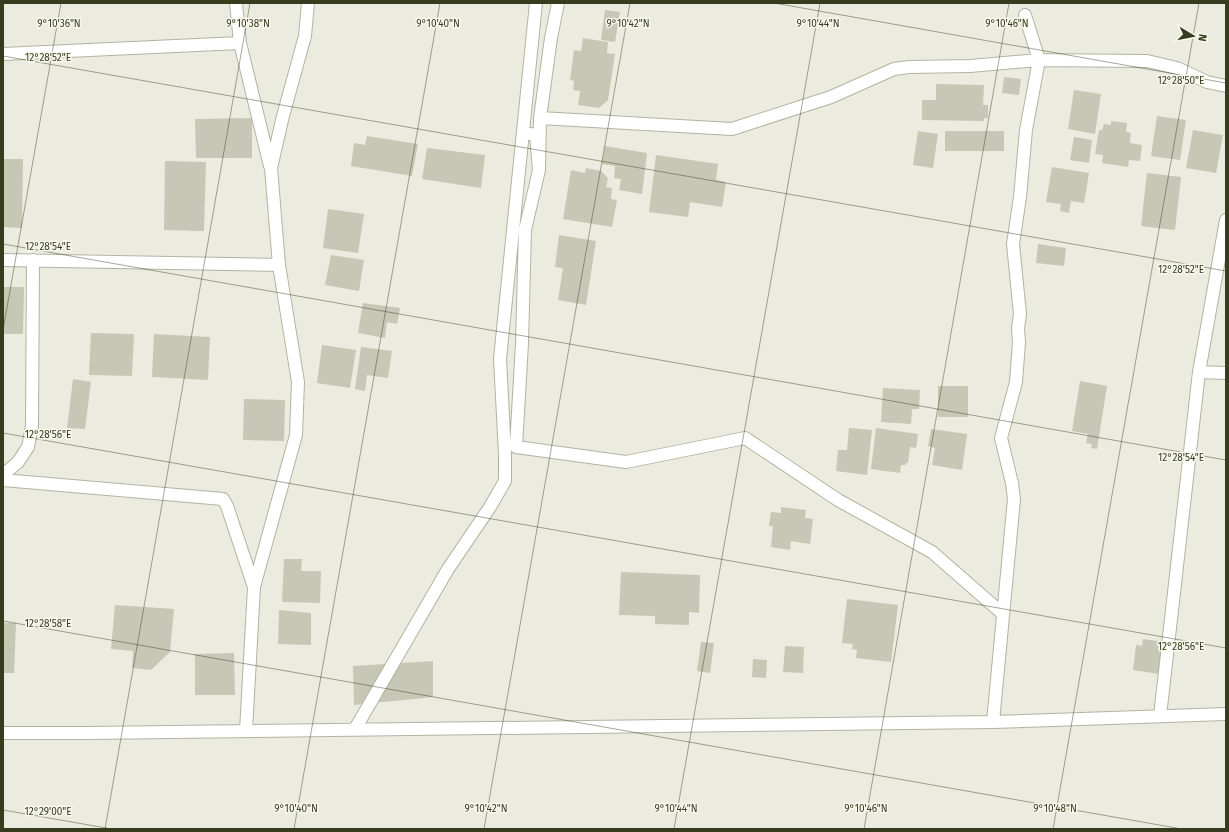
<svg xmlns="http://www.w3.org/2000/svg" width="1229" height="832" font-family="'Fira Sans',sans-serif">
  <rect width="100%" height="100%" fill="#ebecdf"/>
  <path fill="#c6c7b4" d="M605,10L620,12L615,42L601,40Z
    M583,38L608,42L607,53L615,54L608,100L599,108L578,105L580,91L573,90L574,81L570,80L574,50L581,51Z
    M1004,77L1021,79L1019,95L1002,93Z
    M936,84L984,85L983,105H988V118H984V121L922,120V100H936Z
    M1074,90L1101,94L1095,134L1068,129Z
    M1157,116L1186,120L1180,160L1151,156Z
    M252,118V158H196L195,119Z
    M1111,121L1127,123L1126,132L1131,133L1130,143L1142,145L1140,161L1129,160L1128,167L1102,163L1103,155L1095,154L1099,130H1102L1104,124L1111,125Z
    M1193,130L1223,135L1216,173L1186,168Z
    M918,131L938,134L933,168L913,165Z
    M945,131H1004V151H945Z
    M367,136L418,144L412,176L351,166L354,143L365,145Z
    M1074,137L1092,140L1089,163L1070,160Z
    M605,146L647,153L642,194L619,190L621,179L614,178L615,166L602,164Z
    M427,148L485,155L481,188L422,179Z
    M656,155L718,164L716,180L726,182L722,207L690,202L688,217L649,212Z
    M3,159H23L22,228L3,227Z
    M165,161L206,162L204,231L164,230Z
    M1052,167L1089,173L1084,203L1071,201L1069,213L1060,211L1061,204L1046,202Z
    M586,168L601,171L608,178L606,187L612,188L611,199L617,200L612,227L563,219L571,170L585,173Z
    M1147,173L1181,177L1175,230L1141,226Z
    M328,209L364,214L358,253L323,248Z
    M559,235L596,241L586,305L558,300L563,268L555,267Z
    M1038,244L1066,248L1064,266L1036,263Z
    M331,255L364,260L359,291L325,285Z
    M3,287H24L23,334H3Z
    M363,303L400,308L397,324L387,322L385,338L358,333Z
    M91,333L134,334L132,376L89,375Z
    M154,334L210,337L208,380L152,377Z
    M322,345L356,350L350,388L317,383Z
    M361,347L392,351L388,378L367,375L365,391L355,389Z
    M73,379L91,382L85,429L67,428Z
    M1080,381L1107,386L1097,449L1091,448L1092,444L1086,443L1088,434L1072,431Z
    M938,386H968V417H938Z
    M883,388L920,390L919,409H912L911,424L881,422Z
    M244,399L285,400L284,441L243,440Z
    M849,428L872,430L867,475L836,471L838,450H847Z
    M876,428L918,434L916,448L910,447L908,463H906L905,465H901L900,473L871,469Z
    M931,429L967,434L962,470L932,465L935,448L928,446Z
    M781,507L806,510L805,518L813,519L810,544L791,541L790,550L771,547L773,526H769L771,512L781,513Z
    M284,559H302L301,571H321L320,603L282,602Z
    M621,572L700,575L699,613L689,612V625L655,624V616L619,615Z
    M847,599L898,605L891,662L856,658L857,650L852,649L853,644L842,643Z
    M115,605L174,609L170,652L151,670L132,668L133,651L111,649Z
    M279,610L311,613V645L278,644Z
    M3,623H16L14,673H3Z
    M1143,639L1164,642L1159,674L1133,670L1136,645L1142,646Z
    M701,642L714,643L710,673L697,671Z
    M785,646L804,647L803,673L783,672Z
    M234,653L235,695H195V654Z
    M753,659L767,660L766,678L752,677Z
    M433,661V697L354,705L353,666Z"/>
  <g fill="none" stroke-linecap="round" stroke-linejoin="round">
    <g stroke="#b1b4a1" stroke-width="14">
      <path id="street" d="M236,3L240,43L270,166
        M3,54L240,43
        M540,118L732,129L831,97L894,69L909,67L970,66L1039,60L1147,61L1177,68L1207,82L1226,86
        M523,133L536,135L539,170L540,118L551,38L558,3
        M539,170L525,230L522,343L516,447L626,462L745,438L838,500L932,552L1003,614
        M3,260L279,265
        M1199,372L1226,373
        M3,475L18,462L28,447L32,426L33,260
        M3,480L223,499L227,506L254,587
        M1160,716L1199,372L1226,220
        M993,722L1014,499L1012,483L1001,438L1016,382L1019,342L1018,329L1020,314L1013,244L1020,197L1026,130L1039,60L1025,15
        M355,729L448,569L490,507L505,481V454L500,359L536,3
        M246,731L254,587L296,435L298,382L279,265L271,168L283,116L305,36L308,3
        M3,733H87L993,722L1226,714"/>
    </g>
    <use href="#street" stroke="#fff" stroke-width="12"/>
  </g>
  <path fill="none" stroke="#363d1e" stroke-width="1" stroke-opacity="0.45" d="M774,3L1226,83M3,56L1226,271M3,244L1226,460M3,330L61,3M3,433L1226,648M3,621L1182,829M3,810L112,829M105,829L250,3M294,829L440,3M484,829L630,3M674,829L820,3M864,829L1009,3M1053,829L1199,3"/>
  <g font-size="10" text-anchor="middle" fill="#363d1e" stroke="#f8f8ef" stroke-width="3" stroke-linejoin="round" paint-order="stroke">
    <text x="59" y="27">9°10'36"N</text>
    <text x="248" y="27">9°10'38"N</text>
    <text x="438" y="27">9°10'40"N</text>
    <text x="628" y="27">9°10'42"N</text>
    <text x="818" y="27">9°10'44"N</text>
    <text x="1007" y="27">9°10'46"N</text>
    <text x="48" y="61">12°28'52"E</text>
    <text x="1181" y="84">12°28'50"E</text>
    <text x="48" y="250">12°28'54"E</text>
    <text x="1181" y="273">12°28'52"E</text>
    <text x="48" y="438">12°28'56"E</text>
    <text x="1181" y="461">12°28'54"E</text>
    <text x="48" y="627">12°28'58"E</text>
    <text x="1181" y="650">12°28'56"E</text>
    <text x="296" y="812">9°10'40"N</text>
    <text x="486" y="812">9°10'42"N</text>
    <text x="676" y="812">9°10'44"N</text>
    <text x="866" y="812">9°10'46"N</text>
    <text x="1055" y="812">9°10'48"N</text>
    <text x="48" y="815">12°29'00"E</text>
  </g>
  <rect width="1229" height="832" fill="none" stroke="#363d1e" stroke-width="8"/>
  <g transform="translate(1193 36) rotate(100)" stroke="#f8f8ef" stroke-width="3" paint-order="stroke">
  <path d="M0-3L7 15L0 10L-7 15Z" fill="#363d1e"/>
  <text y="-6" font-size="11" font-weight="bold" text-anchor="middle" fill="#363d1e">N</text>
  </g>
</svg>
